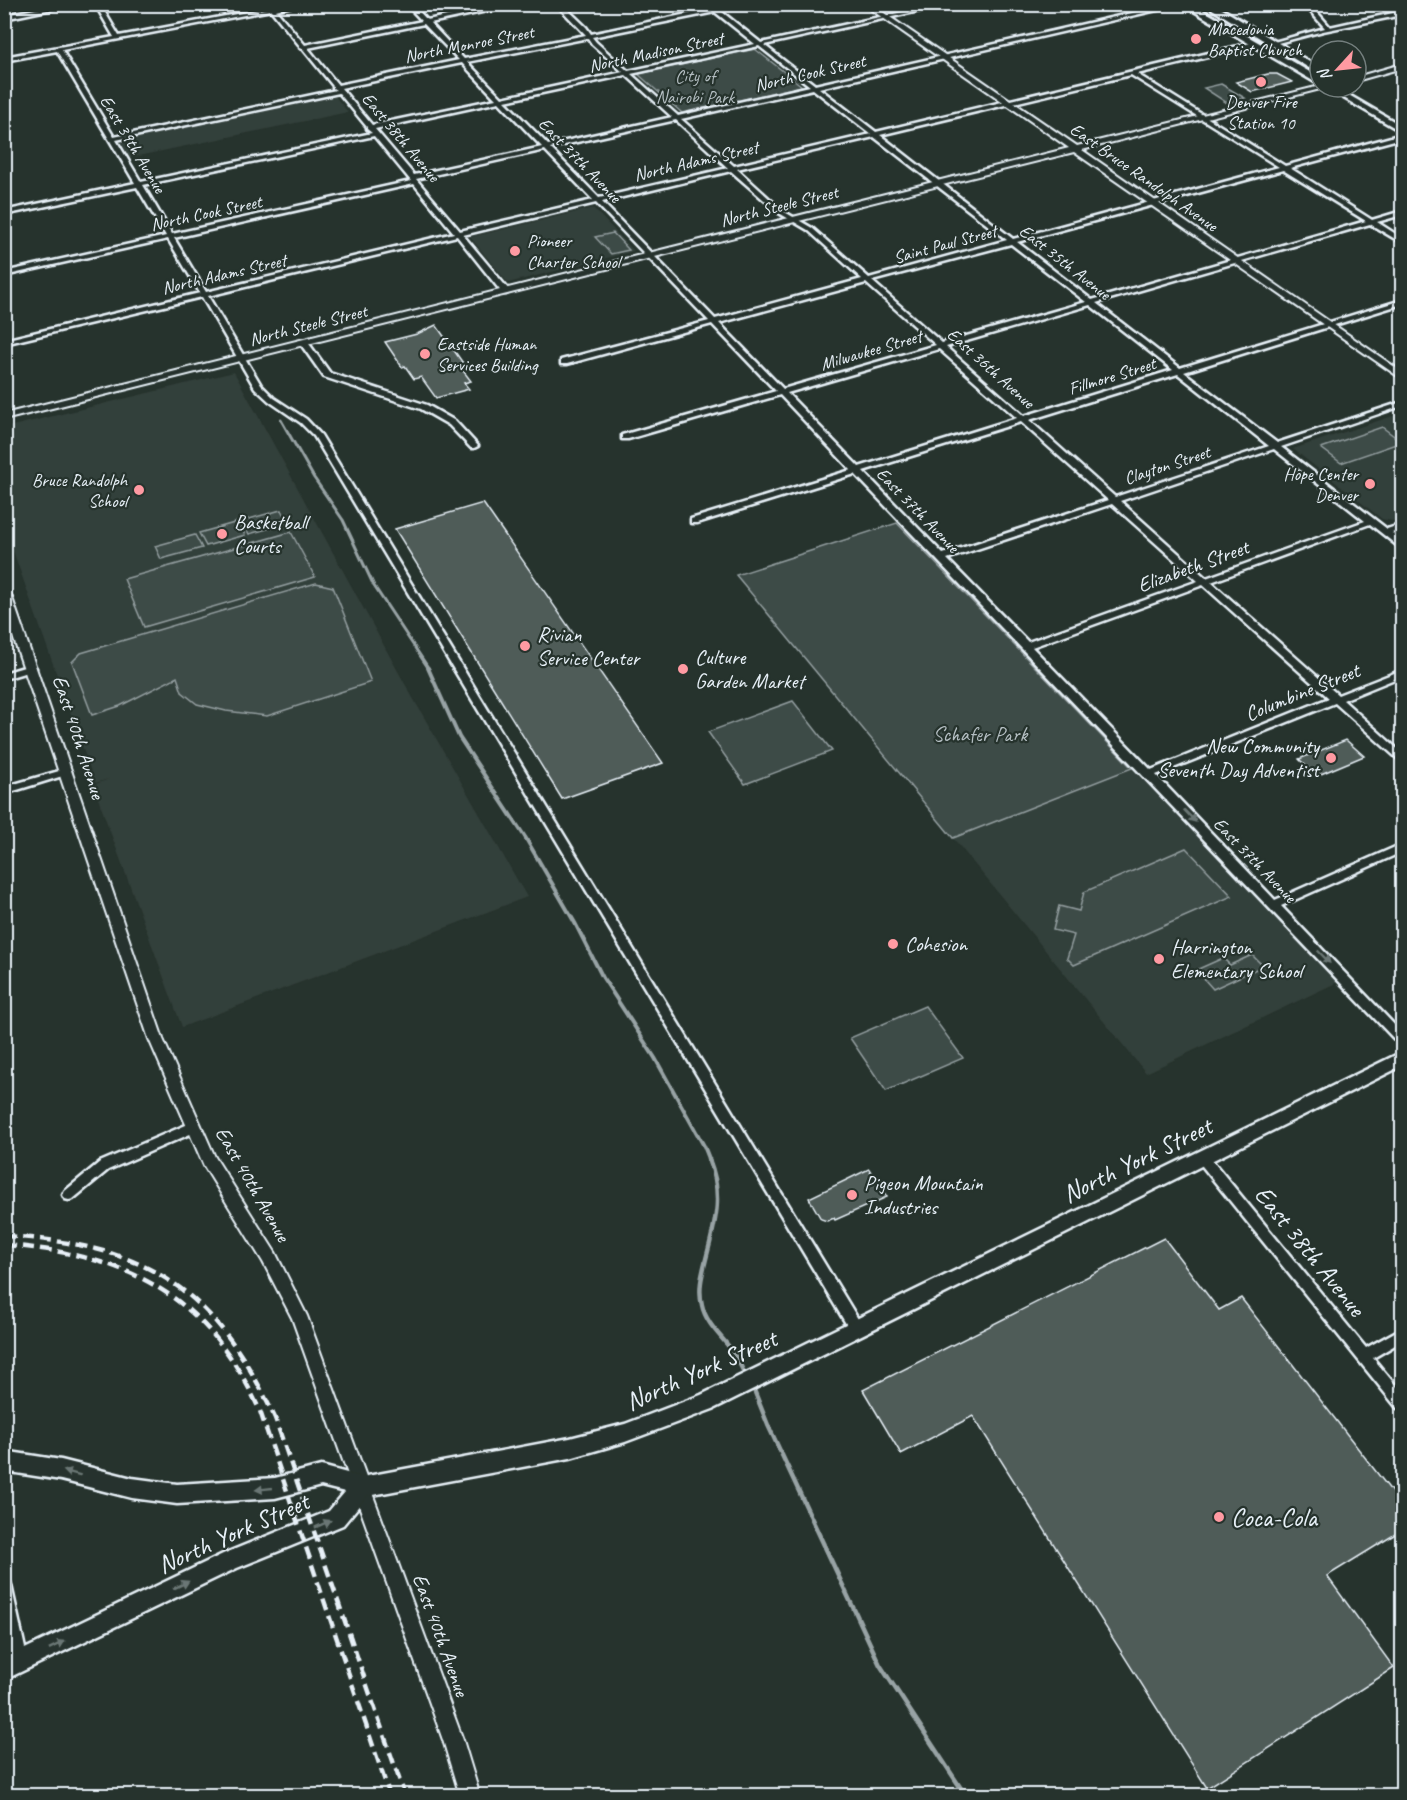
<svg xmlns="http://www.w3.org/2000/svg" width="1407" height="1800" font-family="Caveat,sans-serif">
  <rect width="100%" height="100%" fill="#26332d"/>
  <filter id="ink" filterUnits="userSpaceOnUse"><feTurbulence type="fractalNoise" baseFrequency=".0167" numOctaves="2"/><feDisplacementMap in="SourceGraphic" scale="12" xChannelSelector="R" yChannelSelector="G"/><feConvolveMatrix kernelMatrix="1 2 1 2 8 2 1 2 1" color-interpolation-filters="sRGB"/></filter>
  <g filter="url(#ink)">
    <path fill="#333f3a" d="M334,95L348,112L129,158L119,140Z
      M593,208L634,251L508,283L470,237Z
      M234,372L405,684L527,897L182,1027L93,785L109,779L95,783L5,528L4,428Z
      M1402,413V519L1393,521L1382,519L1293,449Z
      M1132,768L1338,982L1146,1073L953,838Z"/>
    <path fill="#3e4b47" stroke="#939ea0" stroke-width="1.5" d="M755,49L802,86L682,113L638,74Z
      M1221,84L1245,98L1227,103L1204,88Z
      M613,233L629,250L611,254L595,237Z
      M1382,427L1402,442L1341,463L1321,448Z
      M281,510L288,523L249,534L242,521Z
      M238,522L245,535L206,546L199,533Z
      M897,523L1132,768L953,838L736,575Z
      M291,532L315,577L144,627L124,579Z
      M195,535L202,548L161,559L155,546Z
      M316,583L333,587L371,682L267,716L226,711L197,704L182,692L177,677L120,706L92,715L72,662L81,653Z
      M793,701L832,751L745,784L708,732Z
      M1186,848L1232,896L1074,965L1067,958L1074,935L1053,930L1059,906L1079,911L1084,892Z
      M1252,955L1263,966L1213,989L1196,970L1223,958L1230,965Z
      M925,1006L963,1058L886,1091L850,1038Z"/>
    <g fill="none" stroke-linecap="round" stroke-linejoin="round">
      <path stroke="#98a3a5" stroke-width="3" d="M281,420L314,478L343,520L374,586L429,669"/>
      <path stroke="#98a3a5" stroke-width="4" d="M428,668L459,737L525,837L575,923L603,978L655,1058L704,1146L710,1161"/>
      <path stroke="#98a3a5" stroke-width="4.5" d="M709,1159C724,1196 715,1223 706,1259C702,1275 698,1289 702,1305C706,1325 725,1339 735,1355C739,1362 742,1369 746,1376
        M752,1385L768,1425L880,1665L966,1796"/>
    </g>
    <path fill="#505c59" stroke="#e8f1f8" stroke-width="1.5" d="M1268,74H1277L1292,82L1252,92L1236,82Z
      M436,325L465,366L461,368L471,381L464,383L469,389L436,398L421,377L414,379L405,366L402,367L385,342L417,334Z
      M483,503L663,763L562,799L395,529Z
      M1346,740L1364,756L1316,776L1299,759Z
      M869,1169L887,1197L835,1220L834,1218L827,1221L821,1219L809,1198Z
      M1164,1238L1219,1310L1241,1298L1402,1505V1530L1327,1576L1394,1668L1207,1788L973,1416L901,1454L863,1390Z"/>
    <g fill="none" stroke-linecap="round" stroke-linejoin="round">
      <g stroke="#e8f1f8" stroke-width="5">
        <path id="minor" d="M62,4H76L4,19V15Z
          M95,4H100L119,36L269,8L267,4H272L274,7L299,4L276,10L305,45L422,21L406,4H412L427,20L507,4H520L430,23L464,59L586,35L556,4H562L586,27L591,34L711,9L706,4H712L761,43L939,4H951L764,45L815,85L1172,4H1183L819,88L876,132L1255,42L1257,43V45L1137,74L1285,166L1402,134V138L1290,168L1372,220L1402,211V215L1377,222L1402,238V243L1370,224L1096,303L1180,368L1402,300V304L1184,372L1277,443L1402,402V406L1281,447L1387,529L1402,524V529L1392,533L1402,541V548L1399,547L1370,524L1211,582L1338,695L1402,670V676L1343,700L1402,753V761L1399,760L1335,703L1156,775L1275,900L1402,844V852L1281,906L1402,1033V1044L1398,1043L855,474L697,523H691V519L851,470L780,395L628,439H622V435L776,391L712,324L567,364H561V360L709,321L596,203L463,235L509,290L510,292L506,294H503L457,236L208,296L261,385L274,398L306,419L321,435L861,1324L862,1328L861,1332L856,1334L851,1332L314,436L301,423L269,401L255,388L202,297L4,344V340L200,293L168,239L4,276V272L166,236L137,187L4,215V211L135,183L57,51L4,61V57L114,37ZM271,10L300,46V48L303,49L333,86V88L336,90L114,137L62,50ZM715,12L755,44L628,71L596,42L592,37ZM424,24L459,60L338,85L308,48ZM588,38L592,44L623,72L502,98L467,62ZM759,46L810,86L678,116L631,74ZM462,63L496,99L372,125L341,88ZM626,75L672,117L548,145L505,101ZM1131,75L1279,167L1013,239L880,135ZM813,89L871,134L734,166L681,119ZM339,93L367,127V129L372,133L141,182L116,140ZM499,102L542,147L414,175L375,129ZM676,120L728,168L599,198L550,148ZM374,136L411,181L172,234L143,185ZM874,137L1007,240L869,278L812,228L783,211L737,169ZM545,150L593,200L460,231L416,179ZM1283,170L1366,221L1092,300L1017,242ZM731,171L779,213L808,230L862,279L715,319L602,202ZM414,184L454,233L206,292L174,238ZM1011,244L1086,302L942,343L872,281ZM866,283L936,345L783,389L719,323ZM1090,305L1173,370L1024,416L946,347ZM939,349L1017,418L859,467L787,393ZM1178,374L1269,446L1115,497L1029,420ZM1021,422L1108,500L943,554L863,471ZM1274,449L1365,521L1206,578L1120,501ZM1112,504L1198,581L1028,642L947,559ZM1203,585L1329,698L1151,770L1032,647Z
          M1304,4H1310L1330,27L1402,11V15L1323,31L1274,44V42L1325,28Z
          M301,341H307L330,373L427,405L455,421L478,446L474,448H471L449,425L421,409L324,377L300,343Z
          M31,665L34,666L36,668L34,670L4,679V673Z
          M66,769L71,772L69,774L4,794V787Z
          M193,1122L197,1123L199,1127L197,1131L108,1170L73,1199L69,1200L65,1199L63,1195L65,1191L100,1162Z
          M1202,1152L1206,1153L1366,1348L1402,1328V1341L1373,1358L1402,1393V1409L1397,1408L1198,1161L1196,1157L1198,1153Z
          M4,1578L9,1580L11,1585L28,1662L26,1667L21,1669L16,1667L14,1662L4,1620Z"/>
      </g>
      <g stroke="#e8f1f8" stroke-width="4">
        <path id="tertiary" d="M863,4H871L1077,146L1320,86L1328,87L1082,150L1402,372V379L1074,152L4,420V414L1069,148Z
          M1402,64V68L1356,81V77Z
          M4,589L10,592L163,1039L215,1157L275,1252L307,1316L463,1740L480,1796H460L443,1740L292,1318L263,1262L204,1166L149,1039L4,610Z"/>
      </g>
      <g stroke="#e8f1f8" stroke-width="5">
        <path id="secondary" d="M1182,4H1192L1320,78V85Z
          M1204,4H1214L1316,66L1309,68Z
          M1325,87H1335L1402,126V132Z
          M1402,1052V1066L713,1409L625,1442L570,1458L367,1496L343,1525L237,1568L4,1680V1659L223,1554L329,1511L345,1492L321,1486L275,1498L177,1504L132,1498L61,1480L4,1471V1451L61,1460L132,1478L177,1484L275,1478L321,1466L362,1477L570,1438L625,1424L701,1395Z"/>
      </g>
      <use href="#minor" fill="#26332d" fill-rule="evenodd"/>
      <use href="#tertiary" fill="#26332d" fill-rule="evenodd"/>
      <use href="#secondary" fill="#26332d" fill-rule="evenodd"/>
      <path stroke="#e8f1f8" stroke-width="4.5" stroke-dasharray="12 6" stroke-linecap="butt" d="M4,1236C146,1244 215,1288 275,1418L405,1796
        M4,1245C127,1254 208,1295 260,1411L390,1796"/>
    </g>
    <defs><path id="oneway-solid" d="M-6-.8H1V-3.2L6.5 0L1 3.2V.8H-6Z" transform="scale(1.5)"/></defs>
    <g fill="#6a7674">
      <use href="#oneway-solid" transform="translate(1190 816) rotate(46)"/>
      <use href="#oneway-solid" transform="translate(1324 957) rotate(46)"/>
      <use href="#oneway-solid" transform="translate(72 1473) rotate(-165)"/>
      <use href="#oneway-solid" transform="translate(264 1489) rotate(174)"/>
      <use href="#oneway-solid" transform="translate(323 1524) rotate(-24)"/>
      <use href="#oneway-solid" transform="translate(181 1585) rotate(-26)"/>
      <use href="#oneway-solid" transform="translate(57 1645) rotate(-26)"/>
    </g>
  </g>
  <g fill="#ff9aa2" stroke="#26332d" stroke-width="2">
    <circle cx="1196" cy="39" r="6"/>
    <circle cx="1261" cy="82" r="6"/>
    <circle cx="515" cy="251" r="6"/>
    <circle cx="425" cy="354" r="6"/>
    <circle cx="1370" cy="484" r="6"/>
    <circle cx="139" cy="490" r="6"/>
    <circle cx="222" cy="534" r="6"/>
    <circle cx="525" cy="646" r="6"/>
    <circle cx="683" cy="669" r="6"/>
    <circle cx="1331" cy="758" r="6"/>
    <circle cx="893" cy="944" r="6"/>
    <circle cx="1159" cy="959" r="6"/>
    <circle cx="852" cy="1195" r="6"/>
    <circle cx="1219" cy="1517" r="6"/>
  </g>
  <g text-anchor="middle" dominant-baseline="central" stroke-width="4.5" stroke-linejoin="round" paint-order="stroke">
    <g font-size="18" fill="#e8f1f8" stroke="#26332d" text-anchor="start">
      <text x="1208" y="29">Macedonia<tspan x="1208" dy="21">Baptist Church</tspan></text>
      <text x="1261" y="102" text-anchor="middle">Denver Fire<tspan x="1261" dy="21">Station 10</tspan></text>
      <text x="527" y="241">Pioneer<tspan x="527" dy="21">Charter School</tspan></text>
      <text x="437" y="344">Eastside Human<tspan x="437" dy="21">Services Building</tspan></text>
      <text x="1358" y="474" text-anchor="end">Hope Center<tspan x="1358" dy="21">Denver</tspan></text>
      <text x="127" y="480" text-anchor="end">Bruce Randolph<tspan x="127" dy="21">School</tspan></text>
    </g>
    <g font-size="18" fill="#e8f1f8" stroke="#26332d">
      <text transform="translate(469 44) rotate(-11)">North Monroe Street</text>
      <text transform="translate(656 52) rotate(-12)">North Madison Street</text>
      <text transform="translate(810 73) rotate(-13)">North Cook Street</text>
      <text transform="translate(401 137) rotate(50)">East 38th Avenue</text>
      <text transform="translate(133 144) rotate(59)">East 39th Avenue</text>
      <text transform="translate(580 160) rotate(46)">East 37th Avenue</text>
      <text transform="translate(696 161) rotate(-13)">North Adams Street</text>
      <text transform="translate(1144 177) rotate(35)">East Bruce Randolph Avenue</text>
      <text transform="translate(779 206) rotate(-14)">North Steele Street</text>
      <text transform="translate(206 213) rotate(-12)">North Cook Street</text>
      <text transform="translate(945 244) rotate(-15)">Saint Paul Street</text>
      <text transform="translate(1065 262) rotate(38)">East 35th Avenue</text>
      <text transform="translate(224 274) rotate(-13)">North Adams Street</text>
      <text transform="translate(308 325) rotate(-14)">North Steele Street</text>
      <text transform="translate(871 350) rotate(-16)">Milwaukee Street</text>
      <text transform="translate(991 368) rotate(42)">East 36th Avenue</text>
      <text transform="translate(1112 376) rotate(-17)">Fillmore Street</text>
      <text transform="translate(1167 465) rotate(-18)">Clayton Street</text>
      <text transform="translate(918 510) rotate(46)">East 37th Avenue</text>
      <text transform="translate(1255 860) rotate(46)">East 37th Avenue</text>
    </g>
    <g font-size="18" fill="#b5bfc3" stroke="#26332d">
      <text x="695" y="76">City of<tspan x="695" dy="21">Nairobi Park</tspan></text>
    </g>
    <g font-size="21" fill="#e8f1f8" stroke="#26332d" text-anchor="start">
      <text x="234" y="522">Basketball<tspan x="234" dy="24">Courts</tspan></text>
      <text x="537" y="634">Rivian<tspan x="537" dy="24">Service Center</tspan></text>
      <text x="695" y="657">Culture<tspan x="695" dy="24">Garden Market</tspan></text>
      <text x="1319" y="746" text-anchor="end">New Community<tspan x="1319" dy="24">Seventh Day Adventist</tspan></text>
      <text x="905" y="944">Cohesion</text>
      <text x="1171" y="947">Harrington<tspan x="1171" dy="24">Elementary School</tspan></text>
      <text x="864" y="1183">Pigeon Mountain<tspan x="864" dy="24">Industries</tspan></text>
    </g>
    <g font-size="21" fill="#e8f1f8" stroke="#26332d">
      <text transform="translate(1193 566) rotate(-20)">Elizabeth Street</text>
      <text transform="translate(1302 692) rotate(-22)">Columbine Street</text>
      <text transform="translate(79 737) rotate(72)">East 40th Avenue</text>
      <text transform="translate(253 1184) rotate(60)">East 40th Avenue</text>
      <text transform="translate(441 1635) rotate(70)">East 40th Avenue</text>
    </g>
    <g font-size="21" fill="#b5bfc3" stroke="#26332d">
      <text x="980" y="734">Schafer Park</text>
    </g>
    <g font-size="26" fill="#e8f1f8" stroke="#26332d">
      <text transform="translate(1137 1160) rotate(-26)">North York Street</text>
      <text transform="translate(1310 1251) rotate(51)">East 38th Avenue</text>
      <text transform="translate(701 1370) rotate(-24)">North York Street</text>
      <text transform="translate(233 1533) rotate(-24)">North York Street</text>
    </g>
    <g font-size="26" fill="#e8f1f8" stroke="#26332d" text-anchor="start">
      <text x="1231" y="1517">Coca-Cola</text>
    </g>
  </g>
  <rect width="1407" height="1800" fill="none" stroke="#26332d" stroke-width="24"/>
  <rect x="12" y="12" width="1383" height="1776" fill="none" stroke="#e8f1f8" stroke-width="2" filter="url(#ink)"/>
  <g transform="translate(1338 69) rotate(243)"><circle r="28" fill="#26332d" stroke="#747f7e" stroke-width="1.5"/>
  <path d="M0-4.5L10 22L0 15L-10 22Z" fill="#ff9aa2"/>
  <text y="-9" font-size="16" font-weight="bold" text-anchor="middle" fill="#e8f1f8">N</text>
  </g>
</svg>
